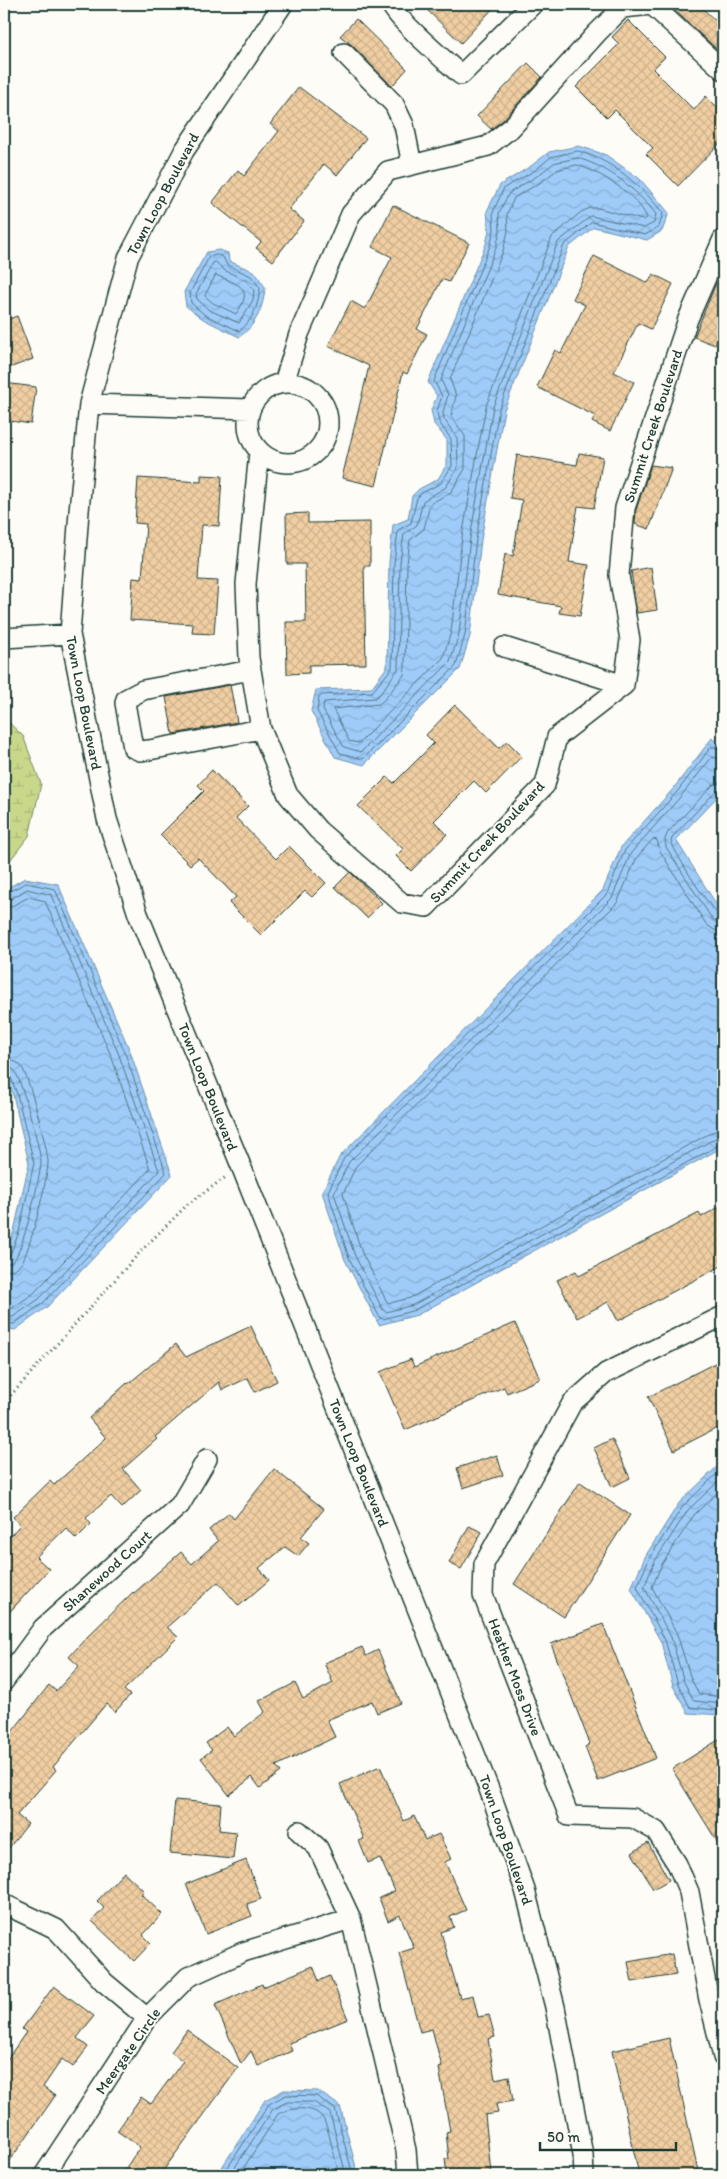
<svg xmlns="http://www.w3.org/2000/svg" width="727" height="2179" font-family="Itim,sans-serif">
  <defs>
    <pattern id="wetland-marsh" width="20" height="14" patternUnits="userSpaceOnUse" patternTransform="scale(1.25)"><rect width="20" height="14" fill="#c9d78a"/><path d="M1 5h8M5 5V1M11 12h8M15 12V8" fill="none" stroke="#acb978"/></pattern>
    <pattern id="water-waves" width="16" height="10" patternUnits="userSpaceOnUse" patternTransform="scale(1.25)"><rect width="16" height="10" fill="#9fcbf9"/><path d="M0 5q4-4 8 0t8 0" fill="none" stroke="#88afd6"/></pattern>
    <pattern id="building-cross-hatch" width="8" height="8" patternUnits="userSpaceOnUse" patternTransform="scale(1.25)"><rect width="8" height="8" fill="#f1cea2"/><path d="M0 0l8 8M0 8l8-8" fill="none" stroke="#ceb28c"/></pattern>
  </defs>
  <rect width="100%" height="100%" fill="#fdfcf7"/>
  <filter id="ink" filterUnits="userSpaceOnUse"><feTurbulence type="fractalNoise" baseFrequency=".02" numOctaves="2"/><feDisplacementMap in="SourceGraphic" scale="10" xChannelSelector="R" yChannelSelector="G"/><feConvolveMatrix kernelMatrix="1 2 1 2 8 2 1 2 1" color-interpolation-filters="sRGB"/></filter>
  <g filter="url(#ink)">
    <path fill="url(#wetland-marsh)" stroke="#748a5f" d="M4,718L23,736L41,784L29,836L4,868Z"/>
    <path fill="url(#water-waves)" stroke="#6c92aa" d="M579,146L606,155L640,179L669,213L662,231L647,240L594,227L569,247L504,410L481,540L470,636L460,669L364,765L335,757L311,711L316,690L371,688L387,667L389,562L393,525L408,519L412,496L419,489L438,479L447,464V440L434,424L431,410L437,396L428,382L486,244L489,230L487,211L500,185L531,166L549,152Z
      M219,250L228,253L229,261L255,272L265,287C264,306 256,326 239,337L203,319L186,306L184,292L207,252Z
      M712,738L723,749V787L721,793L676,840L723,915V1147L417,1315L379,1325L345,1260L322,1192L340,1156L603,890L621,847L673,789Z
      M25,878L58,884L130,1051L172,1175L47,1307L15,1330L4,1328V1258L14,1231L29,1163L13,1095L4,1072V890Z
      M723,1461V1715L688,1713L673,1686L661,1642L631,1588L646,1555L679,1503Z
      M284,2090L318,2091L340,2106L358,2175H217L265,2100Z"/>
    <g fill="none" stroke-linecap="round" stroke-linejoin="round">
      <path stroke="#527683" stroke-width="1" d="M578,151C614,161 640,185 663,213L659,227L645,235L592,222L564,245L499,409L476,539L465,635L456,666L363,759L340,753L317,711L319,697L322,695L372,692L392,668L394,563L398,530L411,523L417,498L422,493L441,483L452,466L451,439L439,422L437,411L442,396L434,381L490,246L494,230L493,212L504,188L534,171L551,157Z
        M578,158C612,169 633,187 656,214L654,223L644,228L591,216L558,242L493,407L470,538L459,634L450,662L361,752L344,747L323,710L324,702L375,698L380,694L398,669L400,563L404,534L417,525L423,501L446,487L458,467L457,438L444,419L443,412L448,395L441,380L496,248L500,231L499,213L509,193L537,176L554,163Z
        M577,165C600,172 638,195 647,218L643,220L598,208H590L581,212L552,237L486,406L462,537L451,632L443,658L359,743L349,741L333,709L379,704L385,699L404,675L405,667L407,564L410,540L424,529L430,504L451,492L465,469V436L451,416L456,396L450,379L503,251L508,231L507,214L514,198L541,182L557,170Z
        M218,255L223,257L227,265L251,276L260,288C259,303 252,323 239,331L205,315L191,303L190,293L209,257Z
        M216,262L224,270L247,281L254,290L253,300L239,323L209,310L197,299L196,294L213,263Z
        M216,275C239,285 255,287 236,314L213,303L205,296Z
        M723,752L714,747H711L677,792L625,850L607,894L344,1158L328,1192L349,1258L380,1318L383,1319L415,1310L723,1143
        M723,758L712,757L681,796L631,853L612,898L349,1162L334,1193L355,1256L383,1310L386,1312L413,1305L716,1138L723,1137
        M723,782L713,785L668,832L665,839L666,847L712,919L717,923L723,924
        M723,788L717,790L673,836L671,841C674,852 714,917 723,918
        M4,894L26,883L55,889L125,1053L166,1173L43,1303L14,1324L4,1323
        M4,900L11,899L27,889L51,895L119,1055L159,1171L39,1299L13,1317H4
        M4,908L12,906L29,897L45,901L112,1058L150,1169L34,1293L11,1309H4
        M723,932L714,930L706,924L660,851L657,840L653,839L637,857L617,903L356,1166L343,1194L362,1253L387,1302L390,1303L410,1298L712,1132L723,1129
        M4,1059C10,1059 16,1061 21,1066C29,1076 47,1147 48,1161C49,1175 29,1254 21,1264C16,1269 10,1271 4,1271
        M4,1066C8,1066 11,1067 14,1070C21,1078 41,1151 41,1163C40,1178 23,1250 14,1260C11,1263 8,1264 4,1264
        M4,1072L10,1075L17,1094L34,1163L19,1232L10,1255L4,1258
        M723,1468L683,1506L650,1557L637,1587L665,1640L678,1684L690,1707L723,1711
        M723,1477L688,1510L655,1561L644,1587L671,1637L684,1682L694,1701L723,1704
        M723,1487L694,1515L662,1564L652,1587L677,1634L691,1679L699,1694L723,1697
        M223,2175L269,2104L286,2095L316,2096L335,2109L353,2175
        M230,2175L273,2109L287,2102H314L330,2113L346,2175
        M239,2175L278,2114C290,2108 312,2105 322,2117C328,2124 336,2164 339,2175"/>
    </g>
    <path fill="url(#building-cross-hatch)" stroke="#1f3d34" d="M421,4H497L461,43Z
      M668,4H698L723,28V55Z
      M356,19L407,69L392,86L352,45L340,36Z
      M628,20L665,57L653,69L694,110L706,96L723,113V140L678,186L646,154L653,148L615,110L607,118L576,87L619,44L612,37Z
      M528,63L542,77L503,120L491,129L477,116Z
      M299,87L366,138L337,175L324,164L289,209L304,221L273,261L256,248L261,242L212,203L238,170L244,176L279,131L270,124Z
      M393,205L469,243L449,282L442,279L417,329L427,334L407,374L403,372L376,486L342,478L369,366L328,346L351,301L365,309L392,257L372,247Z
      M594,256L648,283L653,274L673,284L651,329L638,323L614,372L634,382L610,431L592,422L595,416L537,387L555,350L561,353L585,305L573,299Z
      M723,266V323L715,345L694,337Z
      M17,316L33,359L4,370V321Z
      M4,383L36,387L31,424L4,420Z
      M579,453L603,457L594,508L578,506L569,562L589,565L580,616L559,613L561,606L498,595L505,554L513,556L522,500L510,498L517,455L577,465Z
      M651,465L672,468L649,529L635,524L636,510Z
      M201,475L222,476L219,526L202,525L198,580L218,581L214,634L192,633L193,624L130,620L133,578L142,579L146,524L135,523L138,478L201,482Z
      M308,513V523L370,522V566H364L366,664L309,665V673L287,674L286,622H306L305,564H287L286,514Z
      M651,567L657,610L637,613L631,571Z
      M230,685L237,722L173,734L166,697Z
      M455,705L499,748L507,741L522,756L486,793L474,781L434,821L447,834L411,871L396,856L403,849L358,806L387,777L394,783L434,743L426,735Z
      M212,770L248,806L236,818L276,859L289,846L326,883L312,897L305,891L261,935L229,903L236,897L198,858L190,865L160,835L204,791L198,785Z
      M350,872L382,903L367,918L335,887Z
      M723,1205V1265L618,1321L608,1302L577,1318L557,1280L576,1271L579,1276L699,1213L701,1217Z
      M515,1323L540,1379L507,1393L504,1387L405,1430L380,1372L411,1359L414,1367Z
      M251,1326L277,1381L255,1392L248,1378L222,1390L219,1382L155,1437L157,1439L123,1469L141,1490L122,1508L111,1496L86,1518L91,1524L76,1539L66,1528L36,1557L49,1569L4,1618V1543L20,1525L13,1517L50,1481L54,1485L106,1438L89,1418L127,1383L128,1384L176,1344L186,1357Z
      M723,1359V1425L674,1450L648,1397Z
      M612,1439L630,1478L612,1487L594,1448Z
      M497,1455L503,1475L463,1488L457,1468Z
      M274,1469L324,1509L301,1537L309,1543L298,1556L285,1547L259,1568L269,1580L239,1606L218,1582L167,1627L178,1637L124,1690L130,1695L115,1712L106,1704L53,1767L56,1770L17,1815L28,1824L4,1854V1742L49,1685L56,1691L79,1666L69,1657L86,1638L133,1592L134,1593L181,1552L192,1564L218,1541L209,1530L229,1513L234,1519Z
      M580,1482L630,1515L564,1617L514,1584Z
      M469,1526L482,1532L461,1569L449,1563Z
      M603,1624L656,1758L598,1781L585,1747L590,1744L551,1644Z
      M362,1647L366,1656L378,1650L401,1703L377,1713L372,1701L327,1720L335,1737L276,1766L281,1772L260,1788L252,1777L229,1795L201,1758L212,1750L206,1743L227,1727L234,1736L265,1712L259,1701L295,1683L303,1699L333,1683L324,1663Z
      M723,1737V1851L672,1769Z
      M380,1766L404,1821L414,1816L425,1840L439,1834L451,1859L445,1862L466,1910L450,1917L454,1927L441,1932L460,1998L473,1995L478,2017L489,2015L495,2037L488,2039L495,2079L509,2076L513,2101L496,2104L498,2113L485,2115L491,2173L476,2175H447L445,2159H449L446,2132L450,2131L439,2068L442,2067L432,2029L420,2032L399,1953L414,1948L400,1915L388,1921L379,1898L395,1891L380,1858L368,1863L359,1841L364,1839L340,1784Z
      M175,1800L221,1804L219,1830L236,1832L233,1859L170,1853Z
      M648,1843L669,1880L653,1889L632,1853Z
      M246,1860L261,1899L247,1904L252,1916L206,1934L186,1884Z
      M124,1872L144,1891L141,1894L162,1914L143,1935L151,1943L134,1961L92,1921L104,1908L97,1901Z
      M672,1954L676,1975L632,1982L628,1962Z
      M313,1966L319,1981L330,1976L348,2019L289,2043L292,2051L258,2066L251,2051L241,2064L215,2005L262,1984L263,1987Z
      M54,1986L94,2016L77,2038L88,2047L73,2067L62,2059L43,2087L55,2096L4,2169V2064L26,2032L22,2029Z
      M187,2030L238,2068L160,2175H121L140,2147L117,2131L141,2097L151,2104L183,2061L171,2052Z
      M669,2038L699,2175H639L612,2051Z"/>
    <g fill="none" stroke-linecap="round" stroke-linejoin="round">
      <g stroke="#1f3d34" stroke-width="22">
        <path id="minor" d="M283,4L184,151L128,258L89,404L79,511L70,634L107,819L138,914L241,1166L489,1789L525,1890L555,2007L583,2155L584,2175
          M391,4C393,16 449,64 461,75L533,4
          M344,53L394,104L404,125L412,165
          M248 423a40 40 0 1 1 80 0a40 40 0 1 1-80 0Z
          M284,383L299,334L351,214L388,171L488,146L511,128L597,33L622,8L652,5L723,70
          M89,404L250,409
          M259,452L246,584L249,658L261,729L288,795L318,830L402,903L426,907L545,785L557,737L624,685L630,640L619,575L625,508L688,319L723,239
          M4,638L70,634
          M504,647L624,685
          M251,670L143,690L126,699L125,703L133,748L140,751L149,750L261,729
          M723,1316L606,1373L572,1403L484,1564L483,1595L569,1816L633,1818L656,1831L677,1864L689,1892L709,2000L723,2057
          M4,1681L43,1628L180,1505L207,1459
          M299,1831L318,1848L351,1919L406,2150L408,2175
          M4,1904L56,1929L104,1982L147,2018
          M44,2175L147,2018L188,1977L243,1952L351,1919"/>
      </g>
      <path stroke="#1f3d34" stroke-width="3" stroke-dasharray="1 4" stroke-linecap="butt" d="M4,1403L141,1251L188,1204L226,1177"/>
      <use href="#minor" stroke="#fdfcf7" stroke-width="19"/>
    </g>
  </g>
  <g text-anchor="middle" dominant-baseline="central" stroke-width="4" stroke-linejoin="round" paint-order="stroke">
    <g font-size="15" fill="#1f3d34" stroke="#fdfcf7">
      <text transform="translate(163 194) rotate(-62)">Town Loop Boulevard</text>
      <text transform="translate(653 426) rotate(-72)">Summit Creek Boulevard</text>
      <text transform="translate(84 703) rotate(79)">Town Loop Boulevard</text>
      <text transform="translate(487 842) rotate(-47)">Summit Creek Boulevard</text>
      <text transform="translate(208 1087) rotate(68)">Town Loop Boulevard</text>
      <text transform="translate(359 1463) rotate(68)">Town Loop Boulevard</text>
      <text transform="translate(107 1571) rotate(-42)">Shanewood Court</text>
      <text transform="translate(515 1677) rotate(69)">Heather Moss Drive</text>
      <text transform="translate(506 1840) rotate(71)">Town Loop Boulevard</text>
      <text transform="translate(128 2051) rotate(-55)">Meergate Circle</text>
    </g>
  </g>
  <rect width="727" height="2179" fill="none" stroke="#fdfcf7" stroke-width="20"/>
  <rect x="10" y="10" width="707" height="2159" fill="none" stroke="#1f3d34" stroke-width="2" filter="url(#ink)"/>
  <path d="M540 2142v8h136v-8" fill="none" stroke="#1f3d34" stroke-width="2.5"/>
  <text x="547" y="2142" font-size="15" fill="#1f3d34" stroke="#fdfcf7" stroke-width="4" paint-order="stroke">50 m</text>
</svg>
